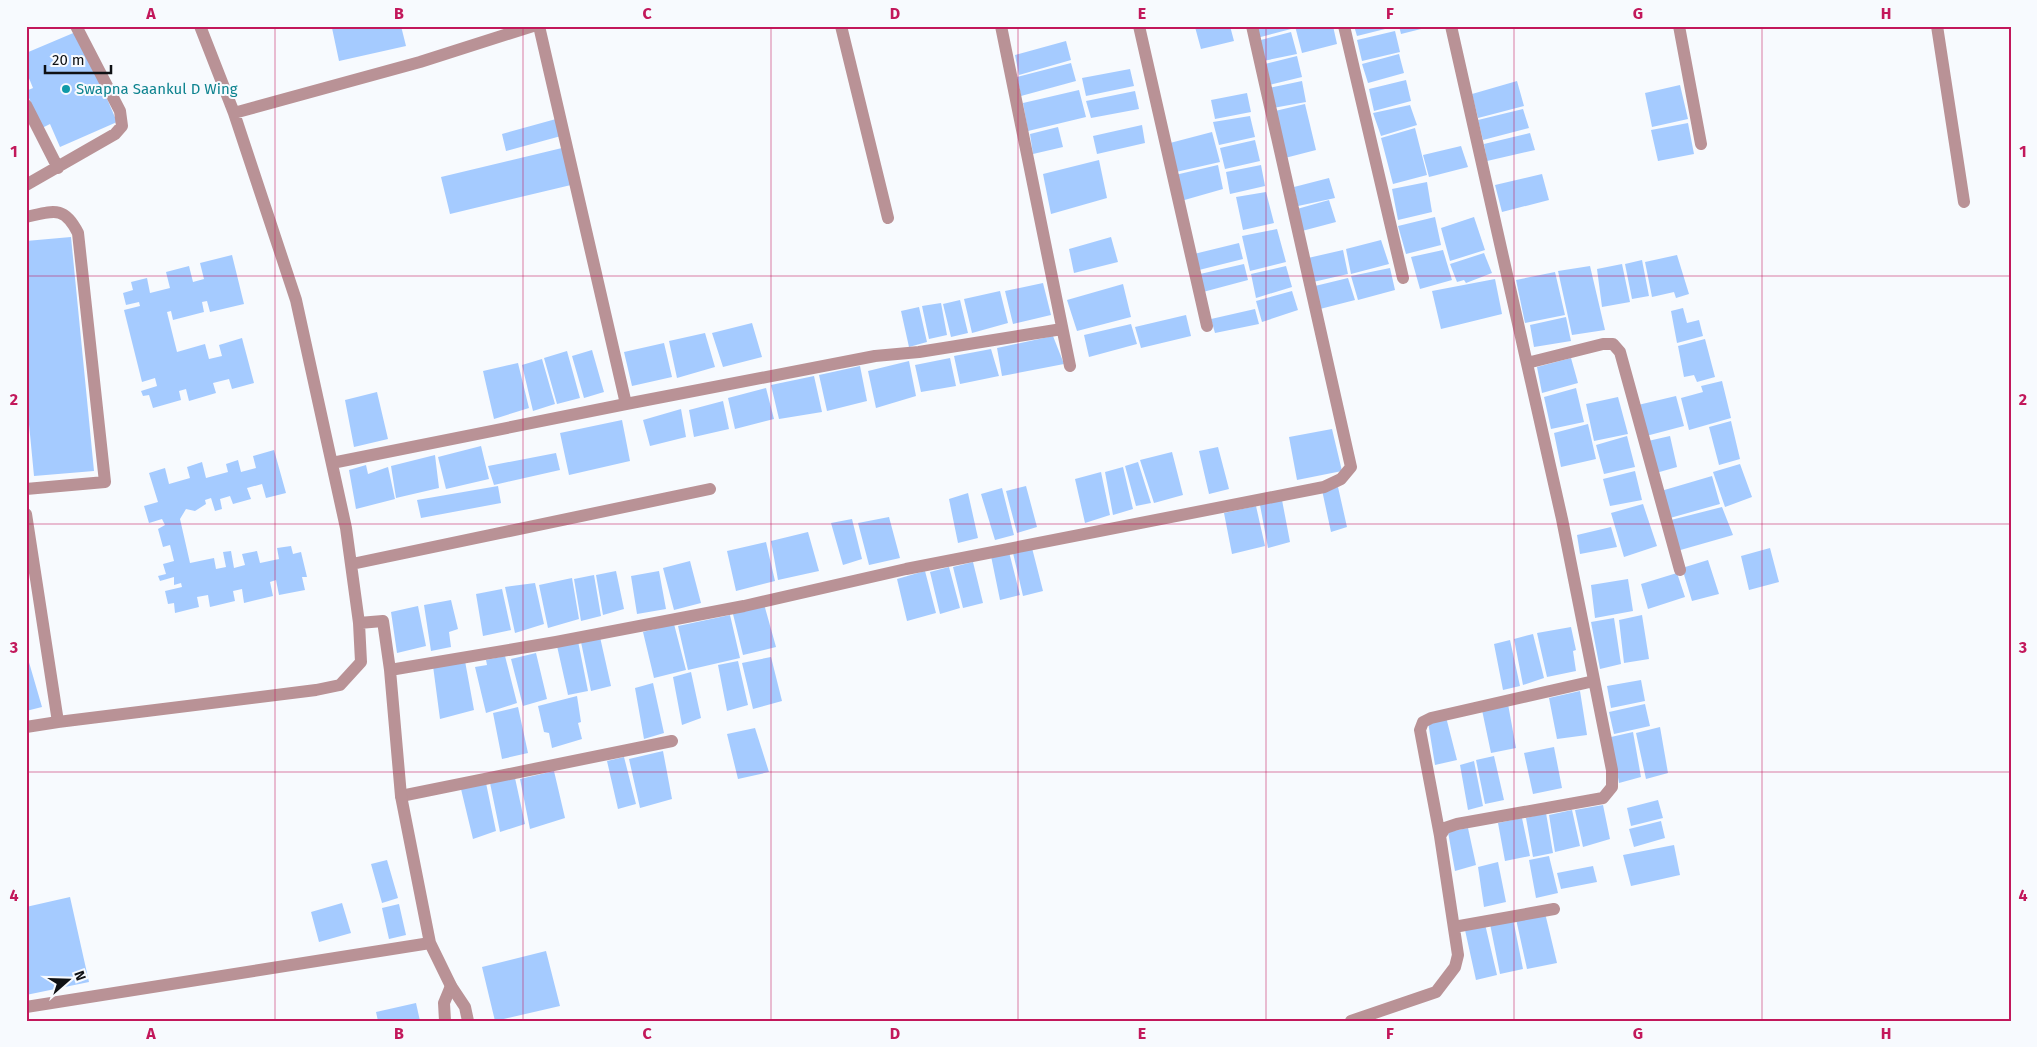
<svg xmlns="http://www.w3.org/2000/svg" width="2037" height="1047" font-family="'Fira Sans',sans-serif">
  <rect width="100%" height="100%" fill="#f7fafe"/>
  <path fill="#a5cbff" d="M341,26H401L406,46L339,61L332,28Z
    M1230,26L1234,41L1201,49L1195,27Z
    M1254,26H1290L1291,29L1257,38Z
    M1295,26H1333L1337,44L1302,53Z
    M1354,26H1393V27L1357,36Z
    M1399,26H1428L1429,27L1401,34Z
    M78,31L117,122L60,147L50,124L42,128L26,91L33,88L26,71V53Z
    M1395,31L1400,52L1362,61L1357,40Z
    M1291,32L1297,54L1263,61L1257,41Z
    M1066,41L1071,60L1019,75L1015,55Z
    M1399,54L1404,73L1368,83L1362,64Z
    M1297,56L1302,77L1269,85L1265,64Z
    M1071,63L1076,81L1021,96L1017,77Z
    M1130,69L1134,86L1086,96L1082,78Z
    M1406,80L1411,101L1374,111L1369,89Z
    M1302,81L1306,102L1273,108L1269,88Z
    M1517,81L1524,106L1478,118L1472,94Z
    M1680,85L1688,119L1652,127L1645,93Z
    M1079,90L1086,117L1028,131L1023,103Z
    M1135,91L1139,109L1091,118L1086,101Z
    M1247,93L1251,112L1215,119L1211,100Z
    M1305,104L1316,150L1285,158L1275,111Z
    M1410,105L1417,125L1381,136L1373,113Z
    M1523,109L1529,128L1483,140L1478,120Z
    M1250,116L1255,137L1219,145L1213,122Z
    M556,119L561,136L506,151L502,134Z
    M1688,123L1694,154L1658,161L1651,130Z
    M1142,125L1145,143L1097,154L1093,136Z
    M1058,127L1063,147L1033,154L1030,134Z
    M1415,128L1427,175L1393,184L1381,138Z
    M1212,132L1220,162L1176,172L1170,143Z
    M1530,133L1535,150L1487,161L1484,144Z
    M1255,140L1260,161L1225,169L1220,148Z
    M1461,146L1468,167L1429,177L1423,155Z
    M562,148L571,185L450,214L441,177Z
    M1099,160L1107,198L1051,214L1043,174Z
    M1218,165L1223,189L1181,201L1175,175Z
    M1261,165L1265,186L1230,194L1226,172Z
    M1542,174L1549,200L1502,212L1495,185Z
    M1329,178L1335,198L1298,206L1294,187Z
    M1427,182L1432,212L1398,220L1392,189Z
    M1266,192L1274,223L1243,230L1236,197Z
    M1329,200L1336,222L1302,231L1297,209Z
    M1435,217L1441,245L1406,254L1398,226Z
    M1474,217L1485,250L1450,261L1441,228Z
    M1277,229L1286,262L1250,271L1242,236Z
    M71,237L94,471L34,476L26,393V241Z
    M1111,237L1118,262L1074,273L1069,249Z
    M1381,240L1389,264L1351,274L1346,249Z
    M1239,243L1243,259L1199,270L1194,254Z
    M1343,250L1348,274L1313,282L1308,258Z
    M1443,250L1452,280L1420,289L1411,257Z
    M1484,253L1492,273L1466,283L1464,280L1457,282L1450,264Z
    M232,255L244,304L210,312L207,301L202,302L204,312L173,320L171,311L167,312L177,352L205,344L209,359L222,356L219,345L242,338L254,383L232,389L229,379L213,383L216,393L189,401L186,389L179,391L181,400L153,408L149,395L143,396L141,391L157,386L155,378L142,382L124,310L140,306L139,302L126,305L123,293L133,290L131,282L147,278L150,293L170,288L166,272L189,266L193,282L204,279L200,263Z
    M1677,255L1689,294L1676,298L1674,292L1652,297L1645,262Z
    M1642,260L1649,296L1632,299L1625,264Z
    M1244,264L1248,280L1203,292L1200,274Z
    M1622,264L1630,302L1602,307L1597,269Z
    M1286,266L1292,287L1256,298L1251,274Z
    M1590,266L1605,330L1572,335L1558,271Z
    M1390,268L1395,290L1358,300L1351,276Z
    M1555,272L1565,315L1525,323L1516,280Z
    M1348,278L1355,300L1320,309L1315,286Z
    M1495,279L1502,314L1441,329L1432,291Z
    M1043,283L1051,315L1013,324L1005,291Z
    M1123,284L1131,317L1077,331L1067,300Z
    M1000,291L1008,323L972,333L964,299Z
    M1292,291L1298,310L1262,322L1256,301Z
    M960,300L968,333L951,337L943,304Z
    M941,303L947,335L929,339L922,306Z
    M919,307L927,342L909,347L901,311Z
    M1683,308L1687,323L1699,320L1703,336L1677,343L1671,311Z
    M1255,309L1259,324L1215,333L1211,319Z
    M1186,315L1191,336L1141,348L1135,327Z
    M1566,317L1571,341L1534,347L1530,325Z
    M752,323L762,357L723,367L712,333Z
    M1131,324L1137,344L1089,357L1084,335Z
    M705,333L715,367L677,378L669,341Z
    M1053,336L1064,364L1002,376L997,348Z
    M1705,339L1715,377L1697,382L1694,375L1684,377L1678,346Z
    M664,343L672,377L632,386L624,352Z
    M991,349L999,376L960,384L954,356Z
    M592,350L604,392L584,398L572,356Z
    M567,351L580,398L557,404L544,358Z
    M950,358L956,386L921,392L915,365Z
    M1571,358L1578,383L1542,393L1537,367Z
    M542,359L555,404L533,411L522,365Z
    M909,361L916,396L876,408L868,371Z
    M518,363L529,408L494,419L483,371Z
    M860,366L867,401L827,411L819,375Z
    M814,376L822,412L779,419L771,385Z
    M1722,381L1731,418L1689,430L1681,398L1703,392L1701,386Z
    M766,388L774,419L735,429L728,398Z
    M1576,388L1584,422L1551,429L1544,397Z
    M377,392L388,439L354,447L345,400Z
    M1676,396L1684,426L1646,436L1638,405Z
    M1618,397L1628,434L1594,441L1586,404Z
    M723,401L729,429L694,437L689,410Z
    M681,409L686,437L650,446L643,420Z
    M622,420L630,461L569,475L560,433Z
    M1731,421L1740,459L1719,465L1709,427Z
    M1588,424L1596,459L1561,467L1554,433Z
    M1332,429L1342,471L1297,480L1289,437Z
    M1627,436L1635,467L1604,474L1596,445Z
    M1670,436L1677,467L1656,473L1648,441Z
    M481,446L489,479L446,489L438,457Z
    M1218,447L1229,489L1209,494L1199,451Z
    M274,450L286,493L266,498L262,484L247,488L251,499L233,504L230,496L220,499L222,509L215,511L211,498L205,500L206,504L195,511L186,509L180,519L190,563L214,558L216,569L226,567L223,552L231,551L234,568L245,565L242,554L257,551L260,563L279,559L277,548L291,546L293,554L301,552L307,577H302L305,590L279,595L276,580L270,582L273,596L244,603L242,589L233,591L235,601L210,607L208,595L197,597L199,607L175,613L174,603L168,604L165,591L182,587L181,583L174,585V577L160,581L158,576L166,574L163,564L174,561L170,545L163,547L158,529L165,525L162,519L149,523L144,506L158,502L149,473L165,468L169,484L190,478L187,467L202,462L206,478L228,472L226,464L238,460L241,472L256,468L253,456Z
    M1172,452L1183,495L1154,503L1140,460Z
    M556,453L560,470L494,485L488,466Z
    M435,455L439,488L396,498L391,466Z
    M1138,462L1151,503L1136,506L1125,466Z
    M1740,464L1752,497L1725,507L1713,472Z
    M366,465L368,474L388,467L395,499L356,509L349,470Z
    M1123,467L1133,509L1113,515L1105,472Z
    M1635,471L1642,500L1610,506L1603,479Z
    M1101,472L1110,515L1085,523L1075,479Z
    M1712,476L1720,504L1670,518L1661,491Z
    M498,486L501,503L421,518L417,500Z
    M1026,486L1037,527L1017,533L1006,491Z
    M1338,487L1347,527L1331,532L1322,490Z
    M1002,488L1014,535L995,540L981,494Z
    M968,493L978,538L958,543L949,499Z
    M1282,500L1290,542L1268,548L1260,505Z
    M1643,504L1657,546L1624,557L1611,513Z
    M1256,506L1265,546L1232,554L1224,513Z
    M1722,507L1733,535L1677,551L1667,521Z
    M889,517L900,558L869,565L858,523Z
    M852,519L862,559L843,565L831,523Z
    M1611,527L1617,547L1580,554L1577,535Z
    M808,532L819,571L778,580L771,541Z
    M766,542L775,581L736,591L727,551Z
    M1032,548L1043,591L1023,596L1013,553Z
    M1770,548L1779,582L1749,590L1741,556Z
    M1009,552L1020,595L1000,600L991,556Z
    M1708,560L1719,594L1692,601L1682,568Z
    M690,561L701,603L674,610L663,568Z
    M973,562L983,603L963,608L953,567Z
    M949,567L960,608L940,614L930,572Z
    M616,571L624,609L603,615L596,575Z
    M659,571L666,609L637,614L631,576Z
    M925,571L936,613L907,621L897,579Z
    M1677,573L1685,597L1648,609L1641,584Z
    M594,575L601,616L581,621L574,579Z
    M572,578L579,619L548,628L539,585Z
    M1628,579L1633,611L1595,618L1591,585Z
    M535,583L544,624L515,633L505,587Z
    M502,589L511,630L483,636L476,594Z
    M451,600L458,629L449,632L451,647L431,651L424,605Z
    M764,604L776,647L743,655L732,610Z
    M418,606L426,646L397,653L391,612Z
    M730,615L740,658L688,670L678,626Z
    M1642,615L1649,659L1624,663L1619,620Z
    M1614,618L1621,664L1600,669L1591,622Z
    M674,624L686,670L654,678L643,632Z
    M1571,627L1576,650L1573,651L1576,671L1547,677L1537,633Z
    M1533,634L1544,678L1523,685L1514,639Z
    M600,637L611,686L591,691L581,642Z
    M1510,640L1520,686L1503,690L1494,644Z
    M578,641L588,691L568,695L557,646Z
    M26,652L42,707L26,711Z
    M536,653L547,699L523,706L511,659Z
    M505,656L517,703L486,713L475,667L487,665L486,660Z
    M771,657L782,701L753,709L742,663Z
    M465,661L474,710L440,719L433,666Z
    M738,661L748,705L727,711L718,665Z
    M691,672L701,718L682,725L673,677Z
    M1641,680L1645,701L1611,708L1607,686Z
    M653,683L664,733L644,739L635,688Z
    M1580,691L1587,735L1557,739L1549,698Z
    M577,696L581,722L578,723L582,739L552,748L549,733L544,732L538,706Z
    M1508,704L1516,748L1491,753L1482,710Z
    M1645,704L1650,726L1614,734L1609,712Z
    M518,707L528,753L502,759L493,713Z
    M1446,717L1457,760L1435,765L1428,722Z
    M1660,727L1668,773L1646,779L1636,733Z
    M755,728L769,772L738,779L727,734Z
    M1633,732L1641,777L1619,783L1611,737Z
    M1554,747L1562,788L1533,794L1524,753Z
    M663,751L672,799L640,808L629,759Z
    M1494,756L1504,800L1485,804L1476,760Z
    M624,757L636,804L618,809L607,761Z
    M1474,761L1483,806L1468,810L1460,765Z
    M554,771L565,818L530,829L520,779Z
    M515,778L525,824L500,832L490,783Z
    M486,783L496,831L473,839L461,789Z
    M1658,800L1663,818L1631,826L1627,808Z
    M1603,805L1610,839L1583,847L1575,810Z
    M1572,810L1580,846L1555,852L1549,815Z
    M1546,813L1553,853L1533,857L1526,818Z
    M1522,818L1530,856L1505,861L1498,823Z
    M1661,821L1665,838L1634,847L1629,829Z
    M1468,828L1476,865L1455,871L1448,832Z
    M1674,845L1680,875L1631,886L1623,855Z
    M1549,856L1558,893L1536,898L1529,860Z
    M387,860L398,898L382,903L371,864Z
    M1498,862L1506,902L1484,907L1478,867Z
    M1593,866L1597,882L1561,889L1557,873Z
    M70,897L89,982L26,995V907Z
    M342,903L351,933L319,942L311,912Z
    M399,904L406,935L389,939L382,908Z
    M1545,913L1557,963L1527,969L1516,919Z
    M1513,919L1523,969L1500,974L1490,924Z
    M1485,924L1497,975L1476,980L1465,930Z
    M546,951L560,1006L495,1021L482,967Z
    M416,1003L420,1021H378L376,1012Z"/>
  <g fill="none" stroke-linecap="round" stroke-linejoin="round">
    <path stroke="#b99296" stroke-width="12" d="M841,26L888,218
      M401,796L672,741
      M445,1021L444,1003L451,986"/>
    <path stroke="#b99296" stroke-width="12" d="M539,26L626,404
      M1001,26L1070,366
      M1139,26L1207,326
      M1344,26L1403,278
      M1679,26L1701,144
      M1937,26L1964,202
      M26,105L58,168
      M234,113L420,62L533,26
      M26,185L115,134L122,126L120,111L76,26
      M26,217C53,211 64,205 78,233L105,482L26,489
      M1527,363L1603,344H1613L1620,352L1680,570
      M332,463L626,404L875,356L919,352L1062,329
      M26,514L58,722L316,690L340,685L361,662L359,623L346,528L296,300L234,113L200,26
      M352,564L710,489
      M359,623L383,621L390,670
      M26,727L58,722
      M1440,836L1420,730L1423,722L1431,718L1594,681
      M1454,927L1554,909
      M430,943L451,986L465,1007L468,1021
      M26,1007L430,943L401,796L390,670L556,642L744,606L906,569L1324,487L1341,479L1351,467L1252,26
      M1351,1021L1436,992L1455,967L1458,955L1440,836L1445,828L1457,824L1603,798L1612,787V770L1562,519L1451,26"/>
  </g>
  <path fill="none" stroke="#c2185b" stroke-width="1" stroke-opacity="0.55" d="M275,26V1021M523,26V1021M771,26V1021M1018,26V1021M1266,26V1021M1514,26V1021M1762,26V1021M26,276H2011M26,524H2011M26,772H2011"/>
  <circle fill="#0f9aa8" stroke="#f7fafe" stroke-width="2" cx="66" cy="89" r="5"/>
  <g text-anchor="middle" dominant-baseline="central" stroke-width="4" stroke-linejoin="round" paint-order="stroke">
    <g font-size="15" fill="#0d838f" stroke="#f7fafe" text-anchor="start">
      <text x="76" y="89">Swapna Saankul D Wing</text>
    </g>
  </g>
  <rect width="2037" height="1047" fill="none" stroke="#f7fafe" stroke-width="55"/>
  <g transform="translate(68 980) rotate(70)" stroke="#f7fafe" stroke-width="4" paint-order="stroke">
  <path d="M0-4L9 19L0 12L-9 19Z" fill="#0f1114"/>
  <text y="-8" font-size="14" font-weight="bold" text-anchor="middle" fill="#0f1114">N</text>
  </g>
  <path d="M45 65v8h66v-8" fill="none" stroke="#0f1114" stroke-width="2.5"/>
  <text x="52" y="65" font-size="15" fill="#0f1114" stroke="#f7fafe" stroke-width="4" paint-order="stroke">20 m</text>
  <rect x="28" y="28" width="1982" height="992" fill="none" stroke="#c2185b" stroke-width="2"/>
  <g font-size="16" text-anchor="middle" font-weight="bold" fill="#c2185b">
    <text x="151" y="19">A</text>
    <text x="399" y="19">B</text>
    <text x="647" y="19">C</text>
    <text x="895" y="19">D</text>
    <text x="1142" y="19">E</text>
    <text x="1390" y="19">F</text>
    <text x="1638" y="19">G</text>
    <text x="1886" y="19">H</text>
    <text x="14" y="157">1</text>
    <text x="2023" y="157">1</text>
    <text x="14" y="405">2</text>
    <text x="2023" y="405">2</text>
    <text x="14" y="653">3</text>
    <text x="2023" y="653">3</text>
    <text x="14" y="901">4</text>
    <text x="2023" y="901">4</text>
    <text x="151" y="1039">A</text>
    <text x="399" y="1039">B</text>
    <text x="647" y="1039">C</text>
    <text x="895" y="1039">D</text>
    <text x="1142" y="1039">E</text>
    <text x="1390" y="1039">F</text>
    <text x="1638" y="1039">G</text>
    <text x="1886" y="1039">H</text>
  </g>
</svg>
